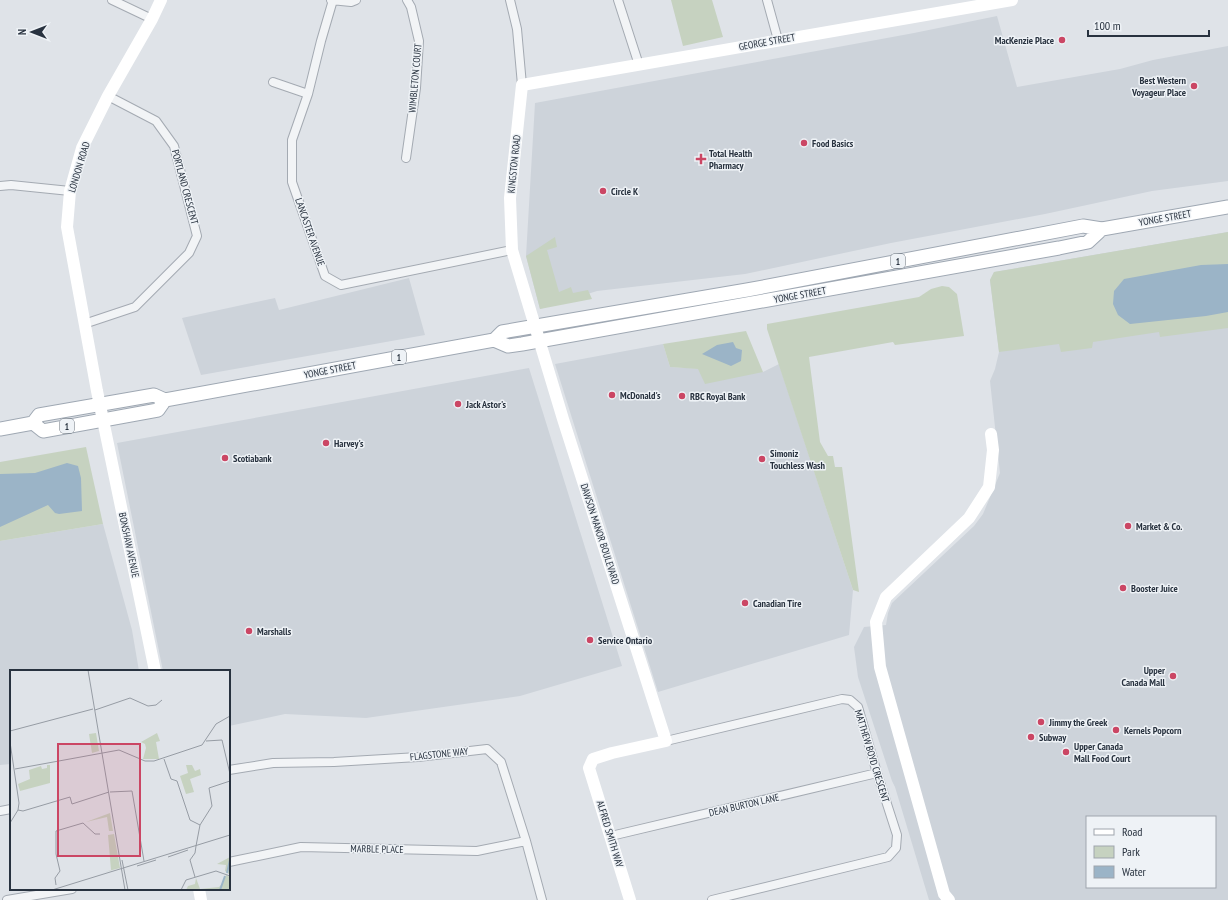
<svg xmlns="http://www.w3.org/2000/svg" width="1228" height="900" font-family="'PT Sans Narrow',sans-serif">
  <rect width="100%" height="100%" fill="#dfe3e8"/>
  <path fill="#cdd3da" fill-rule="evenodd" d="M997,16L1017,87L1120,69L1153,60L1228,46V181L1152,191L1045,214L891,243L745,274L597,291L540,309L526,256L535,103L914,33Z
    M1228,232V900H929L895,787L892,781L858,677L854,647L864,627L886,625L888,613L892,603L974,526L983,514L1000,473L990,381L995,369L999,352L990,280L994,272ZM1087,817H1215V887H1087Z
    M409,278L425,335L201,375L182,318L275,298L279,310Z
    M663,344L670,367L763,372L779,364L853,590L849,635L658,692L555,364Z
    M529,368L622,666L520,696L366,718L285,714L229,726V671H163L117,443Z
    M103,524L132,630L139,671H11V764L0,765V541Z"/>
  <path fill="#c6d2c0" d="M671,0H712L723,37L683,46Z
    M1228,232V328L1160,337L1159,332L1093,342L1092,348L1061,352L1059,344L999,352L990,280L994,272Z
    M555,237L557,247L547,250L559,292L571,287L573,293L588,290L592,299L540,309L526,256Z
    M942,286L949,287L957,294L964,336L895,345L893,342L809,357L820,442L828,456H833L835,467H842L859,592L853,590L767,329V324L919,297L931,289Z
    M746,331L763,372L705,384L698,369L670,367L663,344Z
    M86,447L103,524L0,541V462Z"/>
  <path fill="#9bb4c7" d="M1228,264V312L1206,316L1130,324L1118,315L1113,304L1114,291L1124,279L1201,265Z
    M733,342L736,348L742,350L741,361L731,366L702,354L717,345Z
    M67,463L78,466L81,478L82,511L59,514L55,513L48,505L0,527V474L35,473Z"/>
  <g fill="none" stroke-linecap="round" stroke-linejoin="round">
    <g stroke="#a4aab2" stroke-width="10">
      <path id="street" d="M112,0L152,19
        M331,0L351,2L356,0
        M333,0L321,41L308,94L292,140V182L325,276L341,285L512,250
        M510,0L517,29L522,85
        M618,0L639,65
        M767,0L778,40
        M273,82L308,94
        M406,158L416,88L419,41L411,7L407,0
        M0,186L11,185L70,191
        M84,324L135,307L189,253L197,236L174,146L156,121L108,96
        M666,741L842,699L850,700L858,707L877,773L897,835L896,848L888,857L712,900
        M229,770L273,763L334,762L418,757L487,749L501,762L526,841L542,900
        M0,811L11,809
        M611,836L877,773
        M229,862L301,847L477,851L526,841
        M7,900L72,889"/>
    </g>
    <g stroke="#9fa8b3" stroke-width="15">
      <path id="primary" d="M494,340L508,346L522,344L1059,248L1088,242L1102,229
        M33,423L43,431L158,410L165,400
        M0,429L33,423L39,415L154,395L165,400L494,340L502,332L519,329L747,290L1083,226L1102,229L1228,207"/>
    </g>
    <use href="#street" stroke="#f2f4f6" stroke-width="8"/>
    <path stroke="#fff" stroke-width="12" d="M155,671L97,391L67,227L70,191L82,148L108,96L152,19L161,0
      M199,889L201,900
      M630,900L589,768L593,759L612,753L666,741L563,419L512,250L510,198L522,85L1012,0
      M949,900L944,894L880,667L876,622L886,597L969,518L989,487L993,450L991,434"/>
    <use href="#primary" stroke="#fff" stroke-width="13"/>
  </g>
  <g fill="#cb4664" stroke="#eef2f6" stroke-width="1.5">
    <circle cx="1062" cy="40" r="4"/>
    <circle cx="1194" cy="86" r="4"/>
    <circle cx="804" cy="143" r="4"/>
    <path d="M699 153h4v4h4v4h-4v4h-4v-4h-4v-4h4z"/>
    <circle cx="603" cy="191" r="4"/>
    <circle cx="612" cy="395" r="4"/>
    <circle cx="682" cy="396" r="4"/>
    <circle cx="458" cy="404" r="4"/>
    <circle cx="326" cy="443" r="4"/>
    <circle cx="225" cy="458" r="4"/>
    <circle cx="762" cy="459" r="4"/>
    <circle cx="1128" cy="526" r="4"/>
    <circle cx="1123" cy="588" r="4"/>
    <circle cx="745" cy="603" r="4"/>
    <circle cx="249" cy="631" r="4"/>
    <circle cx="590" cy="640" r="4"/>
    <circle cx="1173" cy="676" r="4"/>
    <circle cx="1041" cy="722" r="4"/>
    <circle cx="1116" cy="730" r="4"/>
    <circle cx="1031" cy="737" r="4"/>
    <circle cx="1066" cy="752" r="4"/>
  </g>
  <g text-anchor="middle" dominant-baseline="central" stroke-width="3" stroke-linejoin="round" paint-order="stroke">
    <g fill="#eef2f6" stroke="#636c76" stroke-width="1">
      <rect x="891" y="254" width="14" height="14" rx="3"/>
      <rect x="392" y="350" width="14" height="14" rx="3"/>
      <rect x="60" y="419" width="14" height="14" rx="3"/>
    </g>
    <g font-size="9" font-weight="bold" fill="#28323f">
      <text x="898" y="261">1</text>
      <text x="399" y="357">1</text>
      <text x="67" y="426">1</text>
    </g>
    <g font-size="10" font-weight="bold" fill="#28323f" stroke="#eef2f6" text-anchor="start">
      <text x="1054" y="40" text-anchor="end">MacKenzie Place</text>
      <text x="1186" y="80" text-anchor="end">Best Western<tspan x="1186" dy="12">Voyageur Place</tspan></text>
      <text x="812" y="143">Food Basics</text>
      <text x="709" y="153">Total Health<tspan x="709" dy="12">Pharmacy</tspan></text>
      <text x="611" y="191">Circle K</text>
      <text x="620" y="395">McDonald's</text>
      <text x="690" y="396">RBC Royal Bank</text>
      <text x="466" y="404">Jack Astor's</text>
      <text x="334" y="443">Harvey's</text>
      <text x="770" y="453">Simoniz<tspan x="770" dy="12">Touchless Wash</tspan></text>
      <text x="233" y="458">Scotiabank</text>
      <text x="1136" y="526">Market &amp; Co.</text>
      <text x="1131" y="588">Booster Juice</text>
      <text x="753" y="603">Canadian Tire</text>
      <text x="257" y="631">Marshalls</text>
      <text x="598" y="640">Service Ontario</text>
      <text x="1165" y="670" text-anchor="end">Upper<tspan x="1165" dy="12">Canada Mall</tspan></text>
      <text x="1049" y="722">Jimmy the Greek</text>
      <text x="1124" y="730">Kernels Popcorn</text>
      <text x="1039" y="737">Subway</text>
      <text x="1074" y="746">Upper Canada<tspan x="1074" dy="12">Mall Food Court</tspan></text>
    </g>
    <g font-size="10" fill="#28323f" stroke="#eef2f6">
      <text transform="translate(767 42) rotate(-10)">GEORGE STREET</text>
      <text transform="translate(415 78) rotate(-85)">WIMBLETON COURT</text>
      <text transform="translate(514 164) rotate(-84)">KINGSTON ROAD</text>
      <text transform="translate(79 167) rotate(-73)">LONDON ROAD</text>
      <text transform="translate(185 187) rotate(75)">PORTLAND CRESCENT</text>
      <text transform="translate(1165 218) rotate(-10)">YONGE STREET</text>
      <text transform="translate(310 232) rotate(71)">LANCASTER AVENUE</text>
      <text transform="translate(800 295) rotate(-10)">YONGE STREET</text>
      <text transform="translate(330 370) rotate(-11)">YONGE STREET</text>
      <text transform="translate(600 534) rotate(72)">DAWSON MANOR BOULEVARD</text>
      <text transform="translate(129 545) rotate(78)">BONSHAW AVENUE</text>
      <text transform="translate(439 754) rotate(-6)">FLAGSTONE WAY</text>
      <text transform="translate(872 756) rotate(73)">MATTHEW BOYD CRESCENT</text>
      <text transform="translate(744 805) rotate(-13)">DEAN BURTON LANE</text>
      <text transform="translate(610 834) rotate(73)">ALFRED SMITH WAY</text>
      <text transform="translate(377 849) rotate(1)">MARBLE PLACE</text>
    </g>
  </g>
  <g transform="translate(10 670)">
    <rect width="220" height="220" fill="#dfe3e8"/>
    <path d="M86,63L89,81L82,83L79,64ZM147,63L150,71L146,72L149,89H133L136,78L135,74L131,72ZM37,95H40V113L10,121L8,114L20,109L19,100L31,96L32,99L37,98ZM176,95H182L185,101L190,99L191,105L180,109L184,122L176,124L170,106L178,103ZM100,143L103,161H99L97,147L76,152ZM104,164L110,198L95,202L101,200L98,165ZM220,187V200L219,204L215,201L216,195L207,194ZM216,205L220,207V220H176L178,216L185,214L186,208L190,219L209,217L213,213Z" fill="#c6d2c0"/>
    <path fill="none" stroke="#9bb4c7" stroke-width="2" d="M217,203L220,190M210,220L215,206"/>
    <path fill="none" stroke="#969ca4" stroke-width="1" d="M78,0L115,220M85,40L120,28L138,36L146,35L152,30M0,61L83,39M196,71L212,70L220,104M0,72L9,133L8,140L0,153M154,89L161,109L167,111L180,150L190,155M5,99L109,80L135,91H144L192,75L206,54L220,46M100,122L122,121L134,191M8,140L13,141L60,127L62,134L99,122M186,176L190,155L202,136L199,118L220,111M158,187L178,180M112,190L118,220M127,196L146,190M185,207L180,190L185,183L186,176M46,215L45,208L50,201L46,184V161L73,153L85,164H90M42,220L220,165M171,220L176,210L206,201L220,206"/>
    <path fill="#cb4664" fill-opacity="0.15" stroke="#cb4664" stroke-width="2" d="M48,74H130V186H48Z"/>
    <rect width="220" height="220" fill="none" stroke="#28323f" stroke-width="2"/>
  </g>
  <rect x="1086" y="816" width="130" height="72" fill="#eef2f6" stroke="#9fa5ad"/>
  <rect x="1094" y="829" width="20" height="6" fill="#ffffff" stroke="#9fa5ad"/>
  <text x="1122" y="836" font-size="12" fill="#28323f">Road</text>
  <rect x="1094" y="846" width="20" height="12" fill="#c6d2c0" stroke="#9fa5ad"/>
  <text x="1122" y="856" font-size="12" fill="#28323f">Park</text>
  <rect x="1094" y="866" width="20" height="12" fill="#9bb4c7" stroke="#9fa5ad"/>
  <text x="1122" y="876" font-size="12" fill="#28323f">Water</text>
  <g transform="translate(32 32) rotate(270)" stroke="#eef2f6" stroke-width="3" paint-order="stroke">
  <path d="M0-3L7 15L0 10L-7 15Z" fill="#28323f"/>
  <text y="-6" font-size="11" font-weight="bold" text-anchor="middle" fill="#28323f">N</text>
  </g>
  <path d="M1088 30v6h121v-6" fill="none" stroke="#28323f" stroke-width="2"/>
  <text x="1094" y="30" font-size="12" fill="#28323f" stroke="#eef2f6" stroke-width="3" paint-order="stroke">100 m</text>
</svg>
